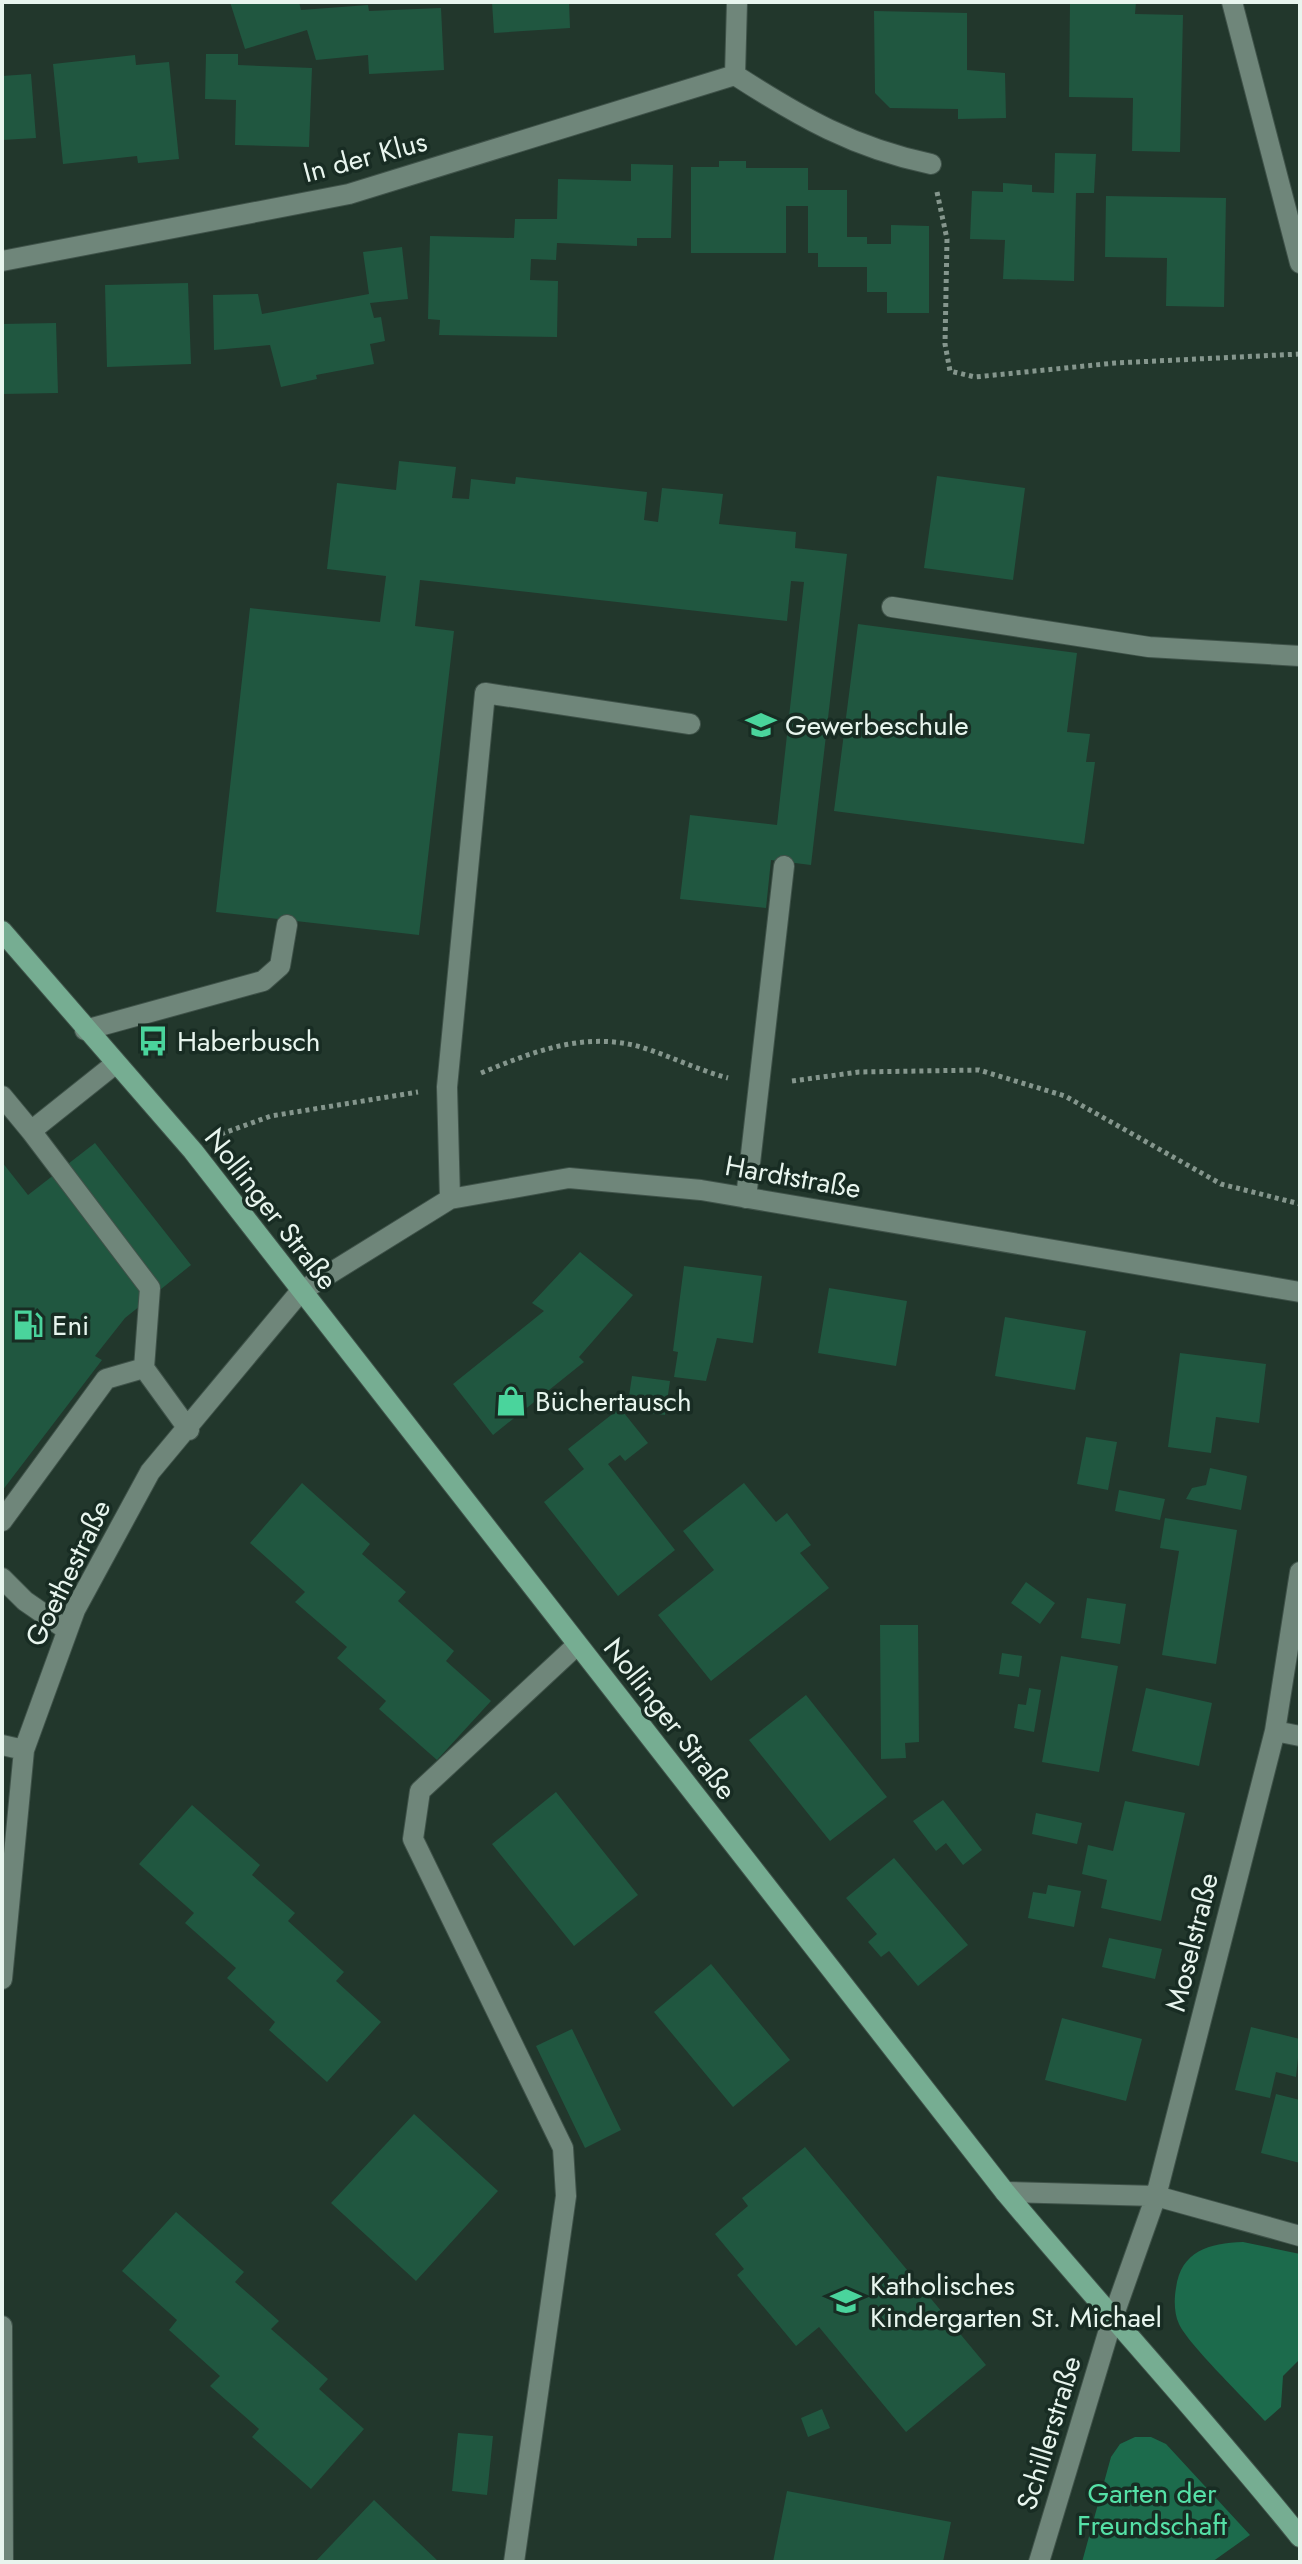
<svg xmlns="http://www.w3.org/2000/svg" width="1302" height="2564" font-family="Jost,sans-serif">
  <rect width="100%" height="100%" fill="#22372c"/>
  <path fill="#1c6b4c" d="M1243,2242L1300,2254V2359L1283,2376L1281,2407L1265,2421C1247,2401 1188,2344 1179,2324C1174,2314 1174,2299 1176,2288C1181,2251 1209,2243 1243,2242Z
    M1135,2437H1151L1166,2444L1250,2535L1212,2562H1082L1111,2457L1120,2444Z"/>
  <path fill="#205740" d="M230,2H299L301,10L368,5L369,11L441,8L444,70L369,74L368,55L316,60L307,30L245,49Z
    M492,2H569L570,28L494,33Z
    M1070,2H1136L1135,14L1183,15L1180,152L1132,151L1133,98L1069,97Z
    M874,11L967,13V70L1005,73L1006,118L958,119V109L890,108L875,93Z
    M206,54H238V65L312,68L309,147L235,145L236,100L205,99Z
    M135,55L136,65L169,62L179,159L138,163L137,156L63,164L53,64Z
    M31,74L36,138L2,140V76Z
    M1055,153L1096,154L1094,193H1076L1074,281L1003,279L1005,240L970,239L972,191L1003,192V183L1032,185V192L1054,193Z
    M719,161H746V168H808V190H847V237H867V244H891V225L929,226V313H887V292H867V267H818V253H808V206H786V253H691V167H719Z
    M631,164L673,165L671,238H637V246L557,243L556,260L531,259L530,280L558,281L557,337L439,335L440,320L428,319L430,236L514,238L515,219H557L558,179L631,181Z
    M1106,196L1226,198L1224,307L1166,306L1167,258L1105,257Z
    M402,247L408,299L370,303L374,318L381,317L385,341L370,344L374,364L316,375L317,379L281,387L270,345L214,350L213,295L258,294L262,314L369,294L363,252Z
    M188,283L191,364L107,367L105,285Z
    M56,323L58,393L2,394V324Z
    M399,461L456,467L452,498L469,499L471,479L515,484L516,477L647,492L644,520L658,522L662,488L723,494L719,524L796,532L795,548L847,554L811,865L771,860L766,908L680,899L690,815L777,825L804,582L791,581L787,621L420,580L415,626L454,631L419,935L216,912L250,608L380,622L386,576L327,569L337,483L396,490Z
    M937,476L1025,488L1013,580L924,568Z
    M858,624L1077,653L1067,732L1090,734L1086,762H1095L1084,844L834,811Z
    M95,1143L191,1265L125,1318L95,1356L102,1360L2,1491V1162L28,1195Z
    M580,1252L633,1295L579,1357L584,1362L493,1435L453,1384L544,1311L532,1303Z
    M684,1266L762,1276L753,1343L717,1338L706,1381L674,1377L678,1352L673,1351Z
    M829,1288L907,1301L896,1366L818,1353Z
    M1005,1317L1086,1331L1075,1390L995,1376Z
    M1180,1353L1266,1364L1259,1423L1216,1417L1211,1453L1168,1447Z
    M632,1376L670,1381L665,1415L627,1410Z
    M620,1408L648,1443L625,1461L620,1455L608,1464L675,1550L618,1596L544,1502L584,1469L568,1449Z
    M1086,1437L1117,1442L1108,1490L1077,1484Z
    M1210,1468L1247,1476L1241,1510L1186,1499L1192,1488L1206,1485Z
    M302,1483L370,1544L362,1554L406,1592L398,1601L454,1651L446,1661L491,1701L437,1760L379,1709L386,1701L337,1658L347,1647L295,1602L305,1592L250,1543Z
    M744,1483L776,1522L787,1513L811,1545L800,1553L829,1588L711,1681L658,1615L714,1570L683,1531Z
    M1119,1490L1165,1499L1160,1520L1115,1511Z
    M1165,1518L1237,1530L1216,1664L1162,1655L1179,1551L1160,1548Z
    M1026,1582L1055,1603L1040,1624L1011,1603Z
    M1087,1598L1126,1604L1120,1644L1081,1638Z
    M880,1625H918L919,1742L905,1743L906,1758L881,1759Z
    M1002,1653L1022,1656L1019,1677L999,1674Z
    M1061,1656L1118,1666L1099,1772L1042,1762Z
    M1029,1688L1041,1690L1034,1732L1014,1728L1018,1704L1026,1705Z
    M1146,1688L1212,1703L1199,1766L1132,1751Z
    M806,1695L887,1797L830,1841L749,1740Z
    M556,1792L638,1895L574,1946L492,1844Z
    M943,1800L982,1850L963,1865L946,1843L936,1851L913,1821Z
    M1125,1801L1185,1813L1161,1921L1101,1908L1107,1880L1082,1874L1088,1845L1113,1851Z
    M192,1805L260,1865L252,1875L295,1913L288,1921L344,1972L336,1981L381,2022L327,2082L269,2030L275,2022L227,1978L236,1968L185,1923L194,1913L139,1864Z
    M1036,1813L1082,1823L1077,1844L1032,1834Z
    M894,1858L968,1945L918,1986L889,1951L881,1957L868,1942L877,1934L846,1898Z
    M1048,1885L1081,1891L1074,1927L1028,1918L1033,1892L1046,1894Z
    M1109,1938L1162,1949L1155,1979L1102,1967Z
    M711,1964L790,2060L733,2107L654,2012Z
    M1062,2018L1142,2039L1126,2101L1045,2080Z
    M1251,2027L1300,2039L1296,2077L1276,2072L1270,2098L1235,2090Z
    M572,2029L621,2130L585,2148L536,2046Z
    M1276,2094L1300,2100V2163L1261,2153Z
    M414,2114L498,2191L416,2281L331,2203Z
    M805,2147L986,2365L906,2432L819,2327L796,2346L737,2275L744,2269L715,2234L748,2206L742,2198Z
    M176,2212L244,2272L235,2282L279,2321L271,2329L328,2379L319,2389L364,2429L311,2489L252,2437L259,2429L210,2386L220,2376L169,2330L177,2320L122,2271Z
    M822,2409L830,2428L808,2437L801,2418Z
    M458,2433L493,2436L487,2495L452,2491Z
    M787,2491L951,2522L943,2562H773Z
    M374,2500L439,2562H315Z"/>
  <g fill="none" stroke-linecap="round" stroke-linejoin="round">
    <g stroke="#3f5249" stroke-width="22">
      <path id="minor" d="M1232,2L1300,263
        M735,75C800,117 854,148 931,164
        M2,261L349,194L735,75L737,2
        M892,607L1149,647L1300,656
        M85,1030L263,981L280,966L287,925
        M115,1064L31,1131L150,1288L144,1368L189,1430
        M2,1096L31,1131
        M746,1198L784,866
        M450,1199L447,1087L485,693L690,724
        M2,1521L106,1379L144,1368
        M2,1578L25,1601L67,1630
        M1275,1731L1300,1736
        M2,1745L24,1750
        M2,1979L24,1750L75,1610L150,1472L300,1292L450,1199L569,1178L701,1190L1300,1292
        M1005,2192L1156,2196L1300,2236
        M2,2326L3,2562
        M514,2562L566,2196L563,2148L413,1839L420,1791L577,1645
        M1039,2562L1112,2320L1156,2196L1275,1731L1300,1572"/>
    </g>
    <g stroke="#3f5249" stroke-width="22">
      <path id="major" d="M2,931L193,1151L1005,2192C1102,2308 1205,2419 1300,2537"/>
    </g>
    <path stroke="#85968d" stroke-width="5" stroke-dasharray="4 4" stroke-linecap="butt" d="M937,192L947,239L945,344L950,371L975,377L1115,363L1300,354
      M481,1073C533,1052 583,1031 641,1047C670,1056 698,1070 728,1078
      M792,1081L859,1072L979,1070L1065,1096L1221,1184L1300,1204
      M221,1134L271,1116L418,1092"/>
    <use href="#minor" stroke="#6f867a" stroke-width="20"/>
    <use href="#major" stroke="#76ad92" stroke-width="20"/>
  </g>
  <defs>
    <g id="school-bare" transform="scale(2.4)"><path d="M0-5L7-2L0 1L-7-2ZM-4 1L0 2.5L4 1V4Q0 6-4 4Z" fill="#4ad49c" stroke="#182c23" stroke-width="2.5" paint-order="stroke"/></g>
    <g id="bus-bare" transform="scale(2.4)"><path d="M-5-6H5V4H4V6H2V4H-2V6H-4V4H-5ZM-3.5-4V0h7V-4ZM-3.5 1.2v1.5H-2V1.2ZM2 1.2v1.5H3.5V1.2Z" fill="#4ad49c" stroke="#182c23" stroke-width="2.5" paint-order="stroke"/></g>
    <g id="fuel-bare" transform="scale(2.4)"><path d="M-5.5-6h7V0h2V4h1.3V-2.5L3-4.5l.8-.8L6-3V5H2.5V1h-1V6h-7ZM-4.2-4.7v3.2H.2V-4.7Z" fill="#4ad49c" stroke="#182c23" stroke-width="2.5" paint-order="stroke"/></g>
    <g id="shop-bare" transform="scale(2.4)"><path d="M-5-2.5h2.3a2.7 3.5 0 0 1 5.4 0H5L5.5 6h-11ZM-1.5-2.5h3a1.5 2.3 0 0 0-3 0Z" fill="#4ad49c" stroke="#182c23" stroke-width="2.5" paint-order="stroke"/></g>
  </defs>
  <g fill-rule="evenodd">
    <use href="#school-bare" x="761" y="725"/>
    <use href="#bus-bare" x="153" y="1041"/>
    <use href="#fuel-bare" x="28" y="1325"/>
    <use href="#shop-bare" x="511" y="1401"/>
    <use href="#school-bare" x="846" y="2301"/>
  </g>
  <g text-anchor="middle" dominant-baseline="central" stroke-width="7" stroke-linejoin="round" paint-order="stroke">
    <g font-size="28" fill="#e8f5ee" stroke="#182c23">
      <text transform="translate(365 157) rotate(-15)">In der Klus</text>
      <text transform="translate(793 1177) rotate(10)">Hardtstraße</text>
      <text transform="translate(271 1209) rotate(52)">Nollinger Straße</text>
      <text transform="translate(68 1573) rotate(-64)">Goethestraße</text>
      <text transform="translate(670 1719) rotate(52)">Nollinger Straße</text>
      <text transform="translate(1192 1942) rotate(-76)">Moselstraße</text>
      <text transform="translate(1049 2433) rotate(-73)">Schillerstraße</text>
    </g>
    <g font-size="28" fill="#e8f5ee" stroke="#182c23" text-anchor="start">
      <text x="785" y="725">Gewerbeschule</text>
      <text x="177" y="1041">Haberbusch</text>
      <text x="52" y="1325">Eni</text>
      <text x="535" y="1401">Büchertausch</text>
      <text x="870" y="2285">Katholisches<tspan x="870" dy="32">Kindergarten St. Michael</tspan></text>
    </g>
    <g font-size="28" fill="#55e1a7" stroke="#182c23">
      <text x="1152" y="2493">Garten der<tspan x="1152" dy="32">Freundschaft</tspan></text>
    </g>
  </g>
  <rect width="1302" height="2564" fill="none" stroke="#e8f5ee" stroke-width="8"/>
</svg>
